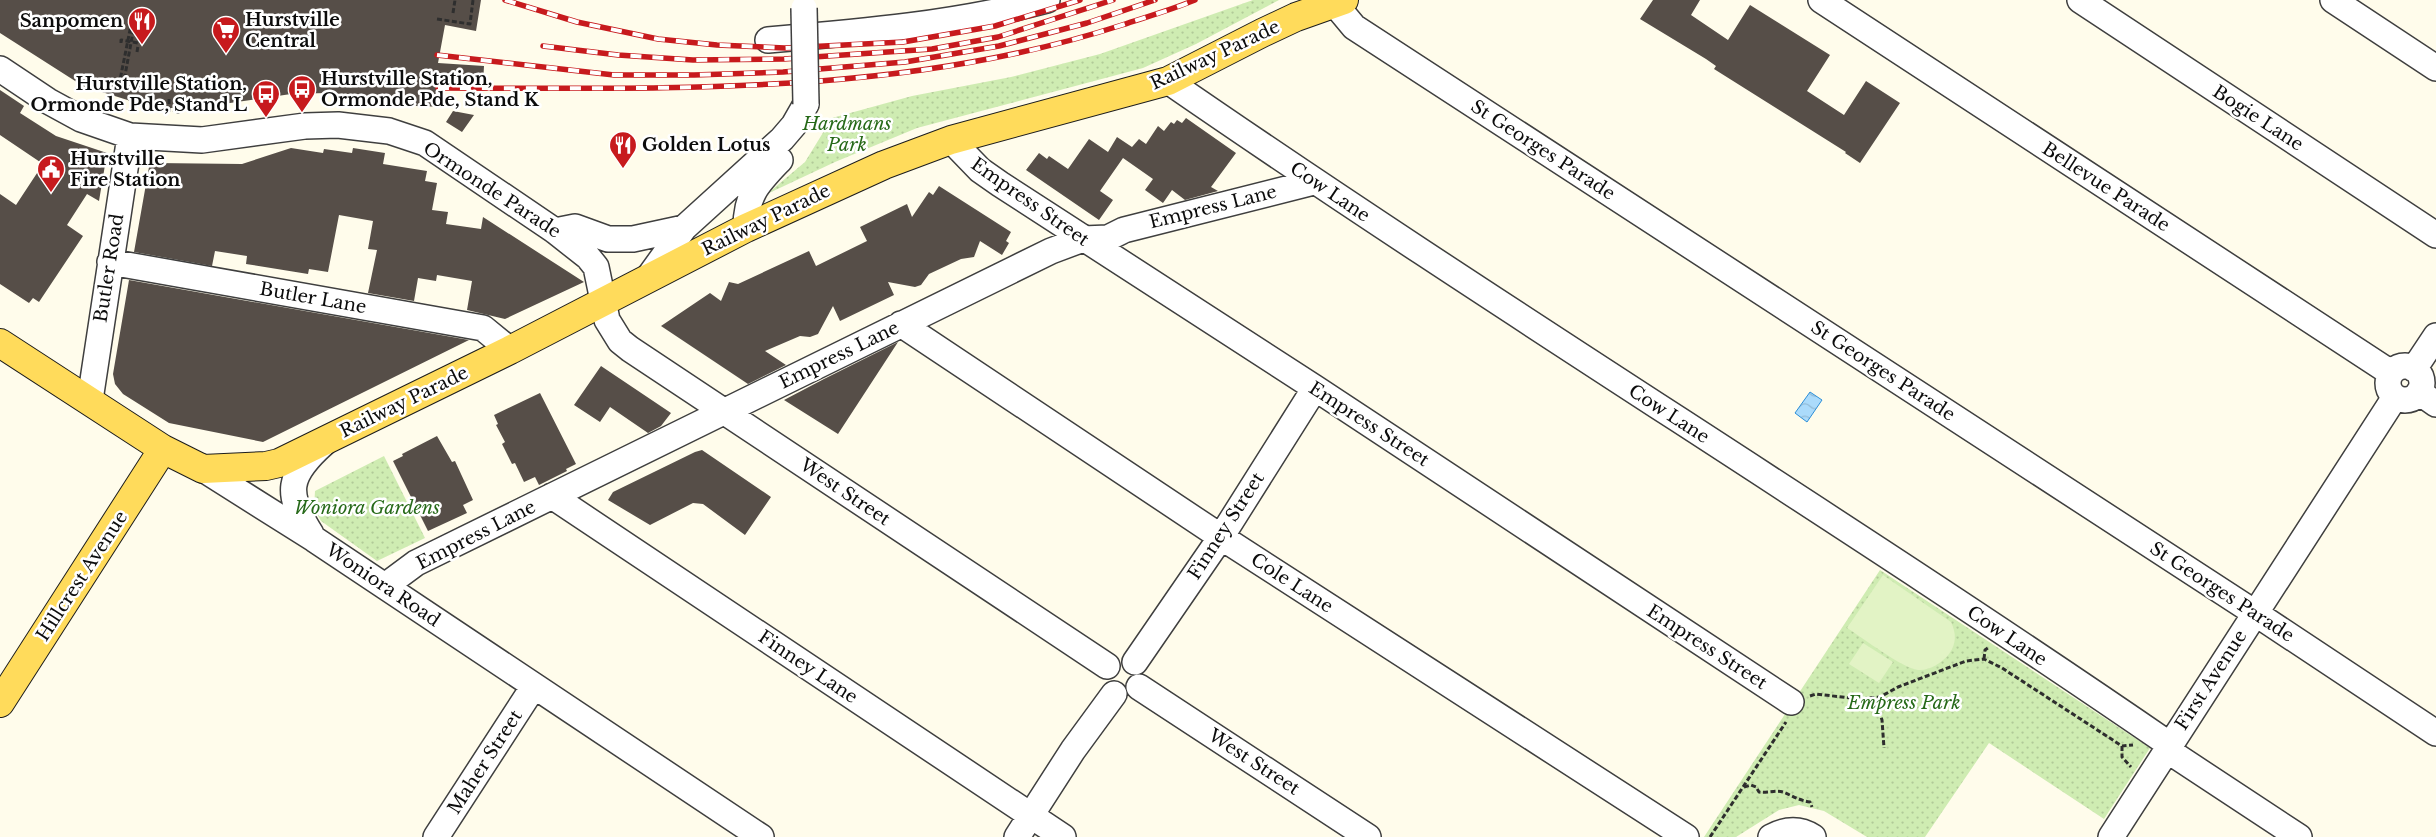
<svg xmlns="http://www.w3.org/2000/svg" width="2436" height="837" font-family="'Libre Baskerville',serif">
  <defs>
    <pattern id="park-dots" width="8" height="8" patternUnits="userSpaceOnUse" patternTransform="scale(1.25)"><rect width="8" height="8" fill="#cfecb2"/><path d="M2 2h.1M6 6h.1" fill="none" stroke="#b1c998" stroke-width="1.8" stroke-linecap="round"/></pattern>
    <pattern id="water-waves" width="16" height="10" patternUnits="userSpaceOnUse" patternTransform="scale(1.25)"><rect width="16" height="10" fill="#abdbfb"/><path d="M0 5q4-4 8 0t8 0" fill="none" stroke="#92bbd6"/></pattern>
  </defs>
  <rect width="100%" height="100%" fill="#fffceb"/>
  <path fill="url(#park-dots)" d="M1253,0H1279L1196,44L1143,68L917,128L835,162L767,194L805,162L832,118L912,96L1011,77L1100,54Z
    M384,456L425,538L377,561L321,521L314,508L315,491Z
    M1880,570L2150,748L2104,819L1989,743L1925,837H1867L1824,811L1799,805L1779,810L1736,837H1704Z"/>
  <path fill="#e2f3c5" d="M1883,575L1951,622C1956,633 1957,643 1949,654C1942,663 1929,671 1918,670C1902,668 1863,638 1847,628Z
    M1863,643L1893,662L1879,683L1849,664Z"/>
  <path fill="url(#water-waves)" stroke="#2d8fd8" d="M1810,392L1822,400L1807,422L1795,413Z"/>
  <path fill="#564e48" d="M0,0H481L476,31L445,25L438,63L484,66L483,84L440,80L447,107L416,106L363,95L326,93L291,94L223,104L194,105V108H151V104L137,103L83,86L0,33Z
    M1653,0H1700L1691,15L1728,40L1750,5L1830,55L1807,91L1844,115L1866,81L1900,103L1860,163L1845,153L1846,152L1714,69L1716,66L1706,59L1640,19Z
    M0,90L24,106L20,113L56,136L107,153L99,201L87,194L67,225L83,236L39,302L33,298L29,303L0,284V194L16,205L43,164L0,135Z
    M453,111L474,115L462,132L446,122Z
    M1186,118L1236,153L1211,187L1218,191L1185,200L1172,190L1163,203L1145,190L1153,179L1123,158L1100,191L1113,200L1099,220L1026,170L1039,153L1047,159L1049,156L1068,169L1089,139L1108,152L1117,137L1132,147L1139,139L1146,144L1158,126L1164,131L1171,122L1174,124L1177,120L1182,123Z
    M291,148L323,153L324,149L352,153L353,148L385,153L383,164L427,171L425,181L437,183L432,210L448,212L446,224L481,229L483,217L584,282L505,319L467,310L472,281L437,275L436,281L418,278L414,301L368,293L377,250L368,249L373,221L339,215L328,272L309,269L308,274L246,264L247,256L215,251L212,266L134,252L149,167L155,163L242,164Z
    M939,186L1011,232L1006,241L1009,243L1002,255L980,241L974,257L961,259L929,274L921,285L915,287L888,282L894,295L840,321L833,306L818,334L810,337L800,336L765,351L786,365L748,384L661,326L710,293L721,301L729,282L738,284L809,251L816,266L867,241L860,227L907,204L912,217L929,192L933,195Z
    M129,280L469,340L263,442L169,423L123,394L115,384L113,374Z
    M898,342L838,434L784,400L824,379Z
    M601,366L671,413L661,426L648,433L610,407L600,422L574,405Z
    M540,393L576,464L566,469L567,471L539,485L535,477L524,482L515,463L512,464L502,444L505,442L496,425L498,424L494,415Z
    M437,436L452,462L455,461L473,500L463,505L467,513L428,531L393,461L403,456L402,454Z
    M702,450L771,497L745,535L703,504L693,503L650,525L608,500L613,492L695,452Z"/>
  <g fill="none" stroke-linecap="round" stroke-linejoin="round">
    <g stroke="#3f3f3f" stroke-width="28">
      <path id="minor" d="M1821,0L2391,373
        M2080,0L2436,235
        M2333,0L2436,68
        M1334,3L1354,27L2255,613L2436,733
        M768,40C862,32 956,24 1047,0
        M0,69L48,101L81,119L130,136L202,140L305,126L338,125L389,131L425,143L555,231L588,257L596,267L607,320L620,341L630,349L1107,666
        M1168,81C1498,309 1840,518 2170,745
        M951,140L980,170L1000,184L1315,388L1791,702
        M746,228C746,194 758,183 780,160
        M555,231L575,227L608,239H633L684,228
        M110,262L483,328L510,350
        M648,278L684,228L782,139L794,125L806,104
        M901,324L1221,537L1686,837
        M2388 383a17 17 0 1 1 34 0a17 17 0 1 1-34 0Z
        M2414,369L2436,336
        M2419,392L2436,404
        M90,400L130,136
        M203,469L314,539L761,837
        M552,496L1063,837
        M311,534C285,493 287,476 324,443
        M385,586L416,563L1051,251L1083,239L1108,238L1124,230L1314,182
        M1135,662L1221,537L1315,388
        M1139,687L1368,837
        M2167,750L2299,837
        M436,837L534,686
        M1017,837L1073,750L1114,694
        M1771,837C1786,829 1799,828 1813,837
        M2111,837L2395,397"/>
    </g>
    <g stroke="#1d1d1d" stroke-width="30">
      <path id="major" d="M0,343L163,449L203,469L266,466L279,463L510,350L746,228L884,165L951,140L1168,81L1262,33L1296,17L1344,0
        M0,703L163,449"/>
    </g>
    <path stroke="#2e2e2e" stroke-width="3" stroke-dasharray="5 2.5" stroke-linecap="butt" d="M453,13L455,0
      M437,19L470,24L473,0H471
      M121,43V40L138,43
      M137,52L138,46
      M431,74L438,75
      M119,85L133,15
      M123,86L136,16
      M169,99V110L178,111V114
      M1984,659L1985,650L1989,647
      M1810,696L1816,694L1859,699L1880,697L1898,687L1966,661L1984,659L2002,668L2122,746L2133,745
      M1860,699L1878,709L1882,720L1884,748
      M1878,709L1880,697
      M2122,746V757L2131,767
      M1744,787L1751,785L1756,787L1759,792C1767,793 1776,790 1783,792C1793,796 1798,800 1810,802L1812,807
      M1710,837L1786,722"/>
    <use href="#minor" stroke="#fff" stroke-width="25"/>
    <use href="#major" stroke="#ffdb5b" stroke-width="28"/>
    <g stroke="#c71a1d" stroke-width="5.5">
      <path id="rail" d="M505,0L577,22L658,39L717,45L785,48L903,42L995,26L1080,0
        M543,46L618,55L693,60L784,59L932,49L998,37L1113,0
        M437,55L614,75H694L783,72L905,62L999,46L1087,23L1155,0
        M438,88C667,88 901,97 1122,25C1146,17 1171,10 1195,0"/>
    </g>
    <use href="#rail" stroke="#fff" stroke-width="4" stroke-dasharray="11" stroke-linecap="butt"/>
    <g stroke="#3f3f3f" stroke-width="28" stroke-linecap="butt">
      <path id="minor-bridge" d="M804,8L806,104"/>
    </g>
    <use href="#minor-bridge" stroke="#fff" stroke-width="25"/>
  </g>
  <defs>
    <g id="restaurant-pin" transform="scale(1.4375)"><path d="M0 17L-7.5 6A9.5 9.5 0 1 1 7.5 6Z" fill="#c71a1d" stroke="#fff"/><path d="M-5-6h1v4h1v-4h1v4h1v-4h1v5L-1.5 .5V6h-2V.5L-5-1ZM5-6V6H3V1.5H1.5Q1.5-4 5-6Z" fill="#fff"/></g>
    <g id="supermarket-pin" transform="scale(1.4375)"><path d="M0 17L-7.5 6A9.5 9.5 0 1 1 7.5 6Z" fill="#c71a1d" stroke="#fff"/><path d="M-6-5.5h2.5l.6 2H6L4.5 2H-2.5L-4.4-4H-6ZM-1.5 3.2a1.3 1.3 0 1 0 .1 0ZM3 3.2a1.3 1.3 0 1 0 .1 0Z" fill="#fff"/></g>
    <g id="bus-pin" transform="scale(1.4375)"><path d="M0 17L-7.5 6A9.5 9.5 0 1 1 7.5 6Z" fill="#c71a1d" stroke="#fff"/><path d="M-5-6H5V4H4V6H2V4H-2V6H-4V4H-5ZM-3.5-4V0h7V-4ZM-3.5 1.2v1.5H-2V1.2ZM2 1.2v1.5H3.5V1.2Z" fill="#fff"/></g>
    <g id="civic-pin" transform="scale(1.4375)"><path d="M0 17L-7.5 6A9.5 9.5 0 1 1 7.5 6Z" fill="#c71a1d" stroke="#fff"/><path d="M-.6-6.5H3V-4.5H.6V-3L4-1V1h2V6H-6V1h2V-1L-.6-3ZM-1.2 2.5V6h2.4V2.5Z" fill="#fff"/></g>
  </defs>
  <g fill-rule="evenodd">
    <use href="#restaurant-pin" x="142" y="21"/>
    <use href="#supermarket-pin" x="226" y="30"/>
    <use href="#bus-pin" x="302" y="89"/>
    <use href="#bus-pin" x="266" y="94"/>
    <use href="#restaurant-pin" x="623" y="145"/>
    <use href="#civic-pin" x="51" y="169"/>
  </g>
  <g text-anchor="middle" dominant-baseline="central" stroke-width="5" stroke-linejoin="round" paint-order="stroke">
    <g font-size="18" font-weight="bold" fill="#0c0c0c" stroke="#fff" text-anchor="start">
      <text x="245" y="20">Hurstville<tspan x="245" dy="21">Central</tspan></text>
      <text x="123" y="21" text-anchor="end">Sanpomen</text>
      <text x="321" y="79">Hurstville Station,<tspan x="321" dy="21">Ormonde Pde, Stand K</tspan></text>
      <text x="247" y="84" text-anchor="end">Hurstville Station,<tspan x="247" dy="21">Ormonde Pde, Stand L</tspan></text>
      <text x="642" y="145">Golden Lotus</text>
      <text x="70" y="159">Hurstville<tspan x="70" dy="21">Fire Station</tspan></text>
    </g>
    <g font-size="18" fill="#0c0c0c" stroke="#fff">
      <text transform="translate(1215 55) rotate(-25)">Railway Parade</text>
      <text transform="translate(2258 118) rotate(33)">Bogie Lane</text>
      <text transform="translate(1543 150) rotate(33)">St Georges Parade</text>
      <text transform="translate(2106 187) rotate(33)">Bellevue Parade</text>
      <text transform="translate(492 190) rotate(33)">Ormonde Parade</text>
      <text transform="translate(1330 192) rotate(34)">Cow Lane</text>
      <text transform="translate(1030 202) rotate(35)">Empress Street</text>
      <text transform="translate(1213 207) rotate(-14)">Empress Lane</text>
      <text transform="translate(766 220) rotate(-26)">Railway Parade</text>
      <text transform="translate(109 268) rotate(-81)">Butler Road</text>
      <text transform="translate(313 298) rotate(10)">Butler Lane</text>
      <text transform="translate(839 355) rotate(-26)">Empress Lane</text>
      <text transform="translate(1883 371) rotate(33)">St Georges Parade</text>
      <text transform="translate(404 402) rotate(-26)">Railway Parade</text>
      <text transform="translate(1669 414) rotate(33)">Cow Lane</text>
      <text transform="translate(1369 424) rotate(33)">Empress Street</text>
      <text transform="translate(845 492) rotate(34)">West Street</text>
      <text transform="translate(1226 526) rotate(-57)">Finney Street</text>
      <text transform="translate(476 535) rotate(-27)">Empress Lane</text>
      <text transform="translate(82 576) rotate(-57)">Hillcrest Avenue</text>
      <text transform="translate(1292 583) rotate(33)">Cole Lane</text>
      <text transform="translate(383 585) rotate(34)">Woniora Road</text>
      <text transform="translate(2222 592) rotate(33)">St Georges Parade</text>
      <text transform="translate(2007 636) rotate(34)">Cow Lane</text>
      <text transform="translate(1707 647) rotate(33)">Empress Street</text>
      <text transform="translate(808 667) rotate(34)">Finney Lane</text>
      <text transform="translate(2211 680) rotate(-57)">First Avenue</text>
      <text transform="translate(485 762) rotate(-57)">Maher Street</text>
      <text transform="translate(1254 762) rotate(33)">West Street</text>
    </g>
    <g font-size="18" font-style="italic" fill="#266918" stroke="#fff">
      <text x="847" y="124">Hardmans<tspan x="847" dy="21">Park</tspan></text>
      <text x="367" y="508">Woniora Gardens</text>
      <text x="1904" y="703">Empress Park</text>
    </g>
  </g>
</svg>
